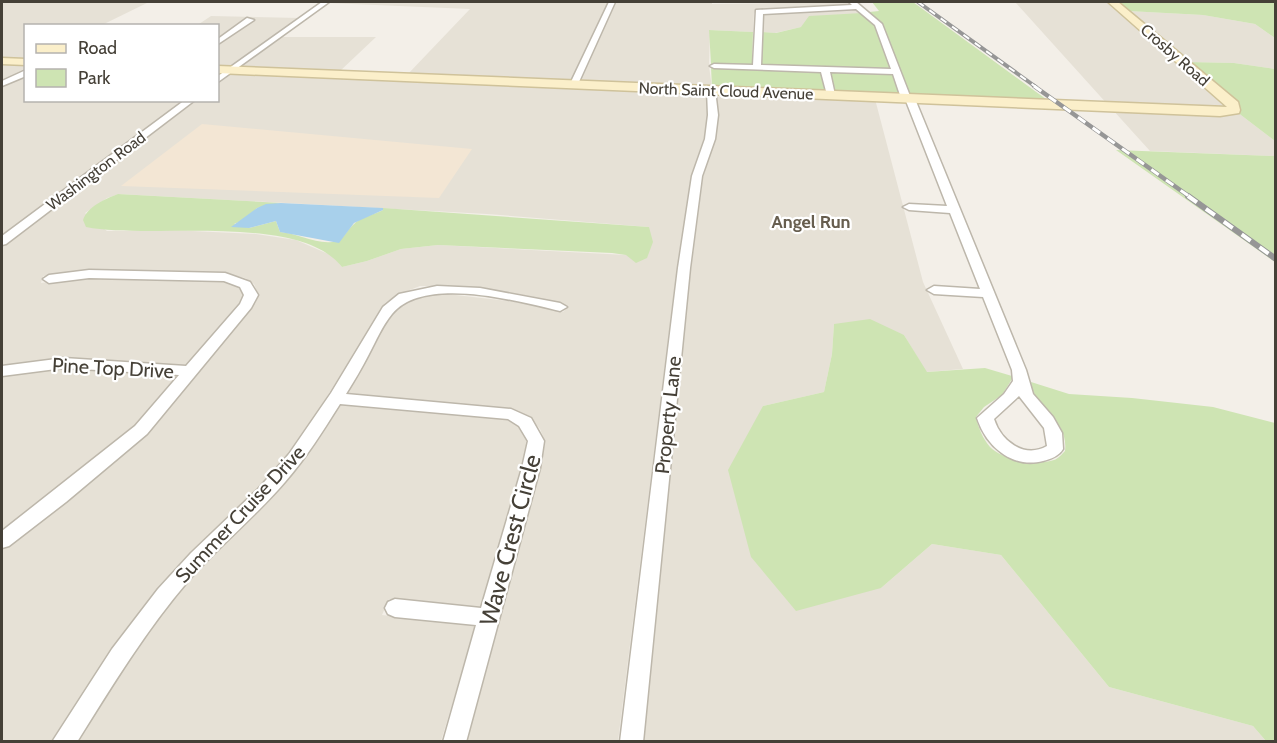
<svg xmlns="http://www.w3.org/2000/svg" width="1277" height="743" font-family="Cabin,sans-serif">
  <rect width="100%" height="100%" fill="#f3efe8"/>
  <path fill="#e6e1d6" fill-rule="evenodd" d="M2,2H149L102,25L26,26L25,61L2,60Z
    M329,2H608L570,82L238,69L282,37H376L339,72L407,75L470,9L328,3Z
    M616,2H712V4L849,2L854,6L760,10L754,13L753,32L710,30L709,66L712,88L579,83Z
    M1015,2H1109L1229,107L1109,106Z
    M856,8L862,13L775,33L761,32V14Z
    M1128,11L1203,15L1255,24L1275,38V69L1234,63L1187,62Z
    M211,16L300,18L230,69L218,68V45L254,19H247L218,39V26H196Z
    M2,63L25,64L26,100L186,101L2,237Z
    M234,72L706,92L708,115L704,138L691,176L677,267L618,741H466L540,469L545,441L540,429L531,419L513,409L345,394L390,317L398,305L407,300L438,293L524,303L563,312L569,306L529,296L442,286H420L397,295L385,303L300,440L260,488L175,571L134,619L51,741H2V550L67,500L149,431L254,304L258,294L254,284L245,278L227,274L92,271L43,276L41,283L86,277L221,281L233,283L240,288L243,296L239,304L185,366L68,358L2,367V246L196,101L218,100V84ZM119,194L487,214L649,227L626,255L438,245L401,249L367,261L342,267L333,256L296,240L256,234L170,230L107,231L85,213L107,198Z
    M716,92L875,99L923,282L963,369L926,372L904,335L834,324L832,354L824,392L763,406L881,588L932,544L1001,555L1109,687L1253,726L1266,741L643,742L691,268L703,177L715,139L718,115Z
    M1112,109L1237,112L1275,141V156L1150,151Z
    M60,367L177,375L133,429L53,495L2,532V375Z
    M339,404L506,419L518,426L527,441L522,467L481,609L389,599L382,615L476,625L441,741L76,742L153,623L192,576L276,492L302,462Z"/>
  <path fill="#f3e6d4" d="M202,124L472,149L439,198L121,186Z"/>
  <path fill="#cee4b3" d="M872,2H913L1050,102L910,97L882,24L869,12L879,11Z
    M1117,2H1275V38L1255,24L1203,15L1128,11Z
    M862,13L874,24L891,70L761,66V32L776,33L801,27L809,16Z
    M709,30L753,32L752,66L711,64Z
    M1187,62L1234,63L1275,69V141L1237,112L1241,111L1238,105Z
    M711,67L820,71L826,93L712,88Z
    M830,71L892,73L900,97L836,94Z
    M1116,150L1275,156V262Z
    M118,194L281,203L257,208L244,220L234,224L249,228L276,221L280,232C297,233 315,244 332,242C344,241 345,232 353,225C360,217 374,215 383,210V208L649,227L653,242L647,258L636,263L626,255L612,253L438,245L401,249L367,261L342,267C299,212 150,240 86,227L83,220C88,206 105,199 118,194Z
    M870,319L904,335L927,372L985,368L1012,376V379L1002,395L984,407L976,417C978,427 983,439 990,447C1003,460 1036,466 1054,460C1058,459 1062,454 1065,451C1069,418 1034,411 1031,382L1069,394L1132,398L1213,407L1275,423V741H1266L1253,726L1109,687L1001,555L932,544L881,588L796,611L751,557L728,470L763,406L824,392L832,354L834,324Z"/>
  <path fill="#a8d0eb" d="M281,203L383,208V210L354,223L339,243L280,232L276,221L249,228L231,227L257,208L266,204Z"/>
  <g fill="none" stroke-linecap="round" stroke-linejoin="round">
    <g stroke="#bdb7ab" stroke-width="3">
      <path id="street" d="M322,2H329L218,82V76Z
        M609,2H615L578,84L571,86L570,84Z
        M849,2H856L882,24L910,96L915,99L1026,370L1033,394L1053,417L1062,433L1063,449C1059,456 1051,459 1043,461C1012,469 986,446 977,418L1004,394L1013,381L1012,370L983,297L934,294L927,290L934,286L980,289L950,213L909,210L903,207L909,204L947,206L906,101L901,98L893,74L830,72L835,95L831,98L827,95L821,72L714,68L710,66L714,64L753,65L756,10L852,5ZM856,9L875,25L891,69L761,65L763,14ZM1019,396L1044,428L1047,446C1024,459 1001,441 994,419Z
        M247,18L254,20L218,44V39Z
        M26,70V76L2,86V81Z
        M711,87L715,90L718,115L715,139L702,176L690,268L643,742H620L678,268L692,176L705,139L708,115L707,90Z
        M185,100H195L6,244L2,245V236Z
        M89,270L225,273L250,282L258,295L251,308L147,434L66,502L9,546L2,548V531L135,426L179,375L64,368L2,376V366L64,358L186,366L240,304L244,295L240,287L224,281L89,278L49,283L43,279L49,275Z
        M437,286L480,288L560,303L567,307L560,311C517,301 424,275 392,314C382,326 376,341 369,354C362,368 354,381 346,394L511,409L531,418L544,441L540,468L466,742H443L476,625L395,617L388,614L385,608L388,602L395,599L481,608L522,468L528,441L519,426L508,419L340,404C323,431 306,458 285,482C255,517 219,546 189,580C146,630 112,686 77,742H52L112,649L158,589L191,553L258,489L289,454L331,393L383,307L399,294Z"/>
    </g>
    <g stroke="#cfc29a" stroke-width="3">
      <path id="secondary" d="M1108,2H1118L1238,102L1240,110L1239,113L1220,116L218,73V66L1227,107Z
        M2,58L26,59V65L2,64Z"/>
    </g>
    <use href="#street" fill="#fff" fill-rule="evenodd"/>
    <use href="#secondary" fill="#fbefca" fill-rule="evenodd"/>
    <g stroke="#969696" stroke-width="4">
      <path id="rail-far2" d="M918,2L1036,87"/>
    </g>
    <g stroke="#969696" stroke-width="4.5">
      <path id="rail-far1" d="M1034,86L1190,197"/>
    </g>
    <g stroke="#969696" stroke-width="6">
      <path id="rail" d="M1188,196L1276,259"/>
    </g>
    <use href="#rail-far2" stroke="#fff" stroke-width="2" stroke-dasharray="7" stroke-linecap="butt"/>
    <use href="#rail-far1" stroke="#fff" stroke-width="3" stroke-dasharray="9" stroke-linecap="butt"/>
    <use href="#rail" stroke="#fff" stroke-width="4" stroke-dasharray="11" stroke-linecap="butt"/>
  </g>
  <g text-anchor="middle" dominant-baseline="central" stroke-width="4.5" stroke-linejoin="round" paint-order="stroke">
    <g font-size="16" fill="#454037" stroke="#fff">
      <text transform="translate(1175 55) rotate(41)">Crosby Road</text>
      <text transform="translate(726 91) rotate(2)">North Saint Cloud Avenue</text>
      <text transform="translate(96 171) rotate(-37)">Washington Road</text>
    </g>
    <g font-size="18" font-weight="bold" fill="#675e4f" stroke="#fff">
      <text x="811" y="222">Angel Run</text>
    </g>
    <g font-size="20" fill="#454037" stroke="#fff">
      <text transform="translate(113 368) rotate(3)">Pine Top Drive</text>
      <text transform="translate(668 415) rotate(-84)">Property Lane</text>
      <text transform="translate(240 514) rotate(-47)">Summer Cruise Drive</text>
    </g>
    <g font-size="24" fill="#454037" stroke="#fff">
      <text transform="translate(510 540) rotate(-75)">Wave Crest Circle</text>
    </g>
  </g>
  <rect width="1277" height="743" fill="none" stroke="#454037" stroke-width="6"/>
  <rect x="24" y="24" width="195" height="78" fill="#ffffff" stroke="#b5b3af" stroke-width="1.5"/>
  <rect x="36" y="44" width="30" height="9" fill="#fbefca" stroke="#b5b3af" stroke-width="1.5"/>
  <text x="78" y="54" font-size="18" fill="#454037">Road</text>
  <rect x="36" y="69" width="30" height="18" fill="#cee4b3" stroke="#b5b3af" stroke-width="1.5"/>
  <text x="78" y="84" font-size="18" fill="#454037">Park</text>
</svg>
